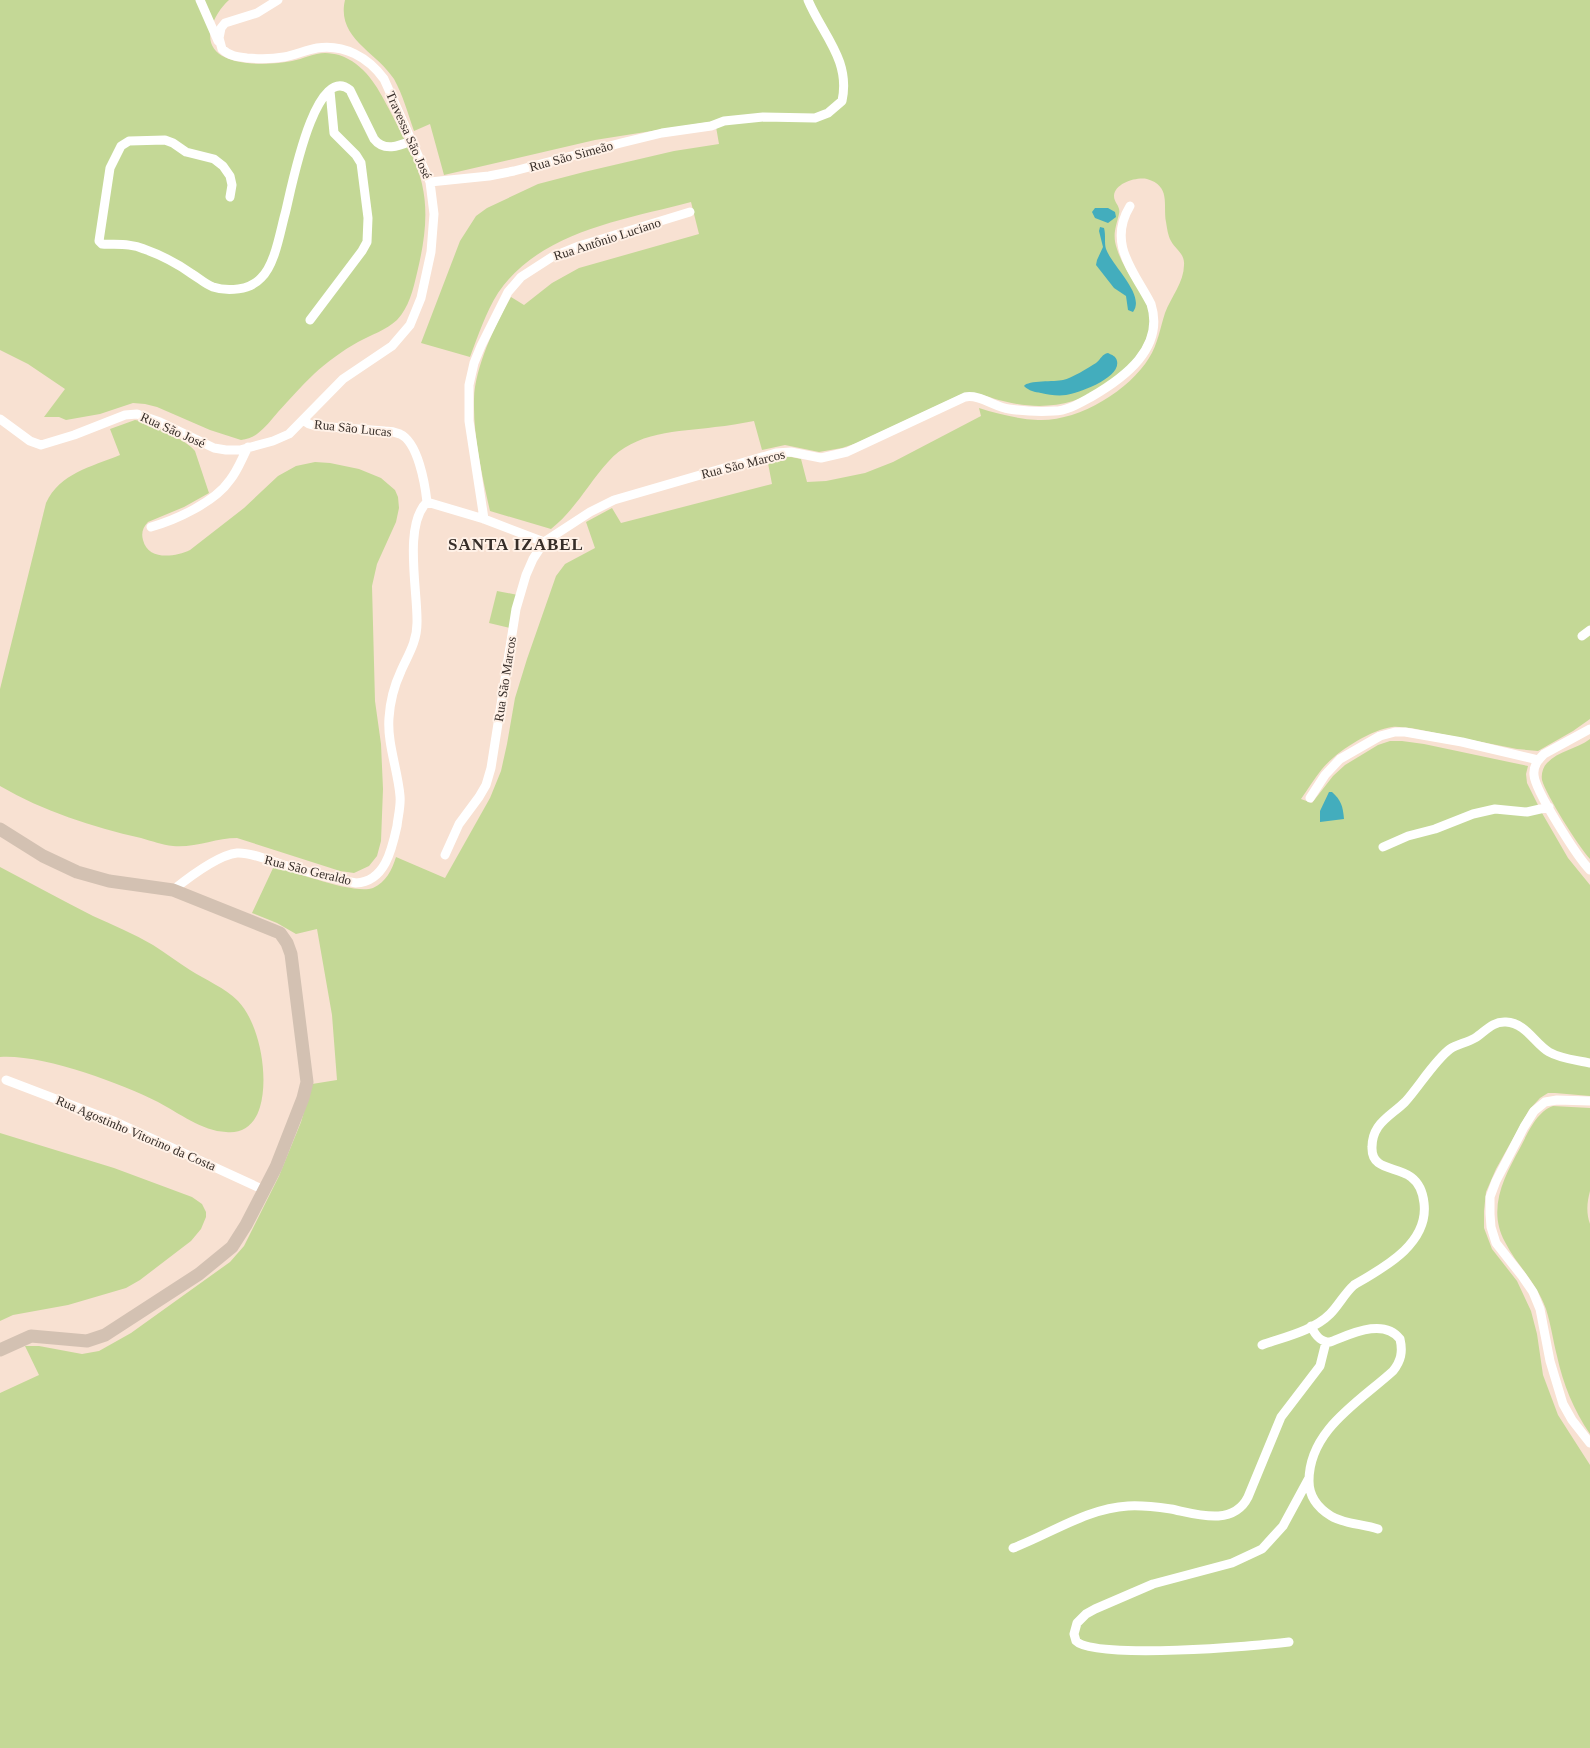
<svg xmlns="http://www.w3.org/2000/svg" width="1590" height="1748" font-family="Georgia,serif">
  <rect width="100%" height="100%" fill="#f8e1d2"/>
  <path fill="#c4d896" d="M0,0H229C221,7 214,18 211,29C202,69 268,66 292,61C303,59 314,53 325,53C330,53 335,54 339,55C365,64 377,86 389,109C400,131 417,161 422,184C429,214 424,244 417,273C413,290 409,307 397,320C386,330 371,335 358,342C342,351 327,362 314,374C301,386 290,399 278,412C272,419 265,428 257,434C252,438 247,439 241,440L210,430L157,407L145,404L133,403L100,414L66,420L59,417H44L65,389L28,364L0,350Z
    M345,0H1590V719L1573,731L1538,751L1517,749L1411,728C1405,728 1398,726 1392,727C1370,730 1336,752 1322,769C1314,779 1308,789 1301,799L1312,803L1333,776L1345,765L1378,745L1390,741H1402L1424,744L1528,766L1526,774L1527,783L1542,813L1568,858L1590,885V1096L1555,1093H1548L1540,1098L1529,1110L1496,1169L1486,1192L1484,1211V1228L1492,1249L1517,1281L1531,1311L1537,1334L1543,1375L1558,1415L1590,1465V1748H0V1393L39,1375L25,1346H39L82,1354L99,1351L131,1333L230,1262L244,1246L279,1176L301,1122L312,1084L337,1080L332,1015L317,929L296,934L277,923L252,913L274,866C295,872 355,895 373,888C386,882 392,870 396,857L445,878L490,798L501,771L507,744L515,698L527,659L556,576L565,564L595,548L586,522L612,508L621,523L772,484L767,458L786,456L801,459L807,482L826,481L865,473L893,462L981,416L979,408C998,414 1018,419 1038,420C1077,422 1129,391 1149,358C1158,344 1160,328 1165,313C1171,297 1184,282 1184,265C1185,254 1176,250 1171,241C1168,236 1167,228 1166,222C1163,204 1171,186 1147,179C1136,177 1115,183 1114,196C1114,203 1121,206 1119,214C1116,227 1112,235 1117,249C1123,269 1139,286 1147,305C1163,348 1108,389 1073,401C1050,408 1026,407 1003,401C990,398 977,391 964,393L857,443L842,448L819,452L785,445L762,450L754,421C741,423 728,426 715,427C678,432 635,431 608,462C588,484 575,510 551,529L490,511C482,475 473,436 474,399C475,367 495,325 511,297L524,305L552,283L579,268L699,234L691,202C624,220 540,231 498,293C486,312 478,336 470,357L421,343L460,241L476,216L487,208L538,184L584,172L674,151L719,144L715,121L595,140L444,175L430,124L414,131C408,114 403,95 394,79C377,52 336,38 345,0Z
    M135,420C147,421 188,441 195,451L209,493L184,507L148,522C143,527 141,533 143,540C148,561 175,557 190,550L244,508L278,476L296,466L315,462L330,463L359,469L381,478L395,490L398,497L399,508L396,522L377,564L372,586L375,701L381,744L383,789L381,841L377,856L369,866L354,873L340,871L237,838C216,838 195,848 173,846C162,845 152,841 141,838C92,827 43,811 0,786V689L46,503C60,473 91,467 120,455L110,429Z
    M497,591L518,595L510,628L489,623Z
    M1590,739V859C1579,847 1546,795 1542,780C1541,774 1543,767 1547,763C1558,751 1577,749 1590,739Z
    M0,867C31,883 61,900 93,916C113,925 134,934 153,945C166,953 177,962 190,970C206,980 225,988 238,1001C260,1024 269,1077 260,1107C255,1124 243,1134 226,1132C202,1131 179,1113 158,1102C120,1083 42,1054 0,1057Z
    M1553,1106L1590,1108V1191C1587,1202 1586,1213 1590,1224V1434C1574,1411 1563,1384 1557,1356C1553,1340 1551,1325 1546,1309C1536,1281 1517,1266 1505,1242C1487,1209 1504,1177 1520,1148C1528,1133 1536,1112 1553,1106Z
    M0,1133L114,1168L192,1197L202,1204L206,1212V1217L201,1229L191,1241L140,1280L126,1288L68,1305L13,1315L0,1321Z"/>
  <path fill="#43adbd" d="M1095,208H1108L1115,212L1116,217L1108,223L1095,218L1092,212Z
    M1100,227L1104,228C1106,235 1104,243 1106,249C1112,266 1146,295 1133,312L1128,310L1126,296L1114,288L1096,265L1097,260L1103,247L1099,231Z
    M1108,353C1112,355 1116,356 1117,361C1121,378 1079,393 1066,395C1058,396 1049,395 1041,393C1035,392 1029,391 1024,386C1028,380 1055,382 1063,380C1072,378 1088,368 1096,363C1101,359 1102,354 1108,353Z
    M1329,792H1332C1341,800 1343,806 1344,819L1320,822V811Z"/>
  <g fill="none" stroke-linecap="round" stroke-linejoin="round">
    <path stroke="#fff" stroke-width="9" d="M200,0L218,41
      M430,182L489,176L514,171L621,143L662,133L711,126L724,121L763,117L815,118L828,113L842,101C851,60 822,34 808,0
      M230,197L232,185L230,176L223,166L214,159L186,152L173,143L165,140L129,141L121,146L110,168L99,241L102,244C117,245 130,243 144,249C161,255 178,264 192,274C199,278 205,284 213,287C228,292 250,290 261,278C275,265 280,232 285,214C290,196 314,61 350,90L374,139C384,152 399,146 411,141
      M310,320L362,251L367,242L368,218L361,163L356,155L334,133L330,91
      M0,419L30,441L41,445L74,435L125,415L137,414L160,422L214,448L226,450H240L273,441L289,434L343,379L392,346L410,325L421,298L431,252L434,214L430,182L384,79C368,57 344,44 317,48C306,50 295,55 284,57C272,59 259,59 247,58C238,57 229,56 222,49L219,38L221,28L225,23L257,13L278,0
      M303,420L309,424L316,426L385,431C390,431 395,432 400,434C418,442 425,484 427,502
      M427,502L484,519L544,542
      M484,519L469,421V385L474,363L481,346L508,292L521,277L552,257L579,246L690,212
      M151,527C176,520 215,502 230,480C238,470 242,458 248,447
      M1582,636L1590,630
      M1590,729L1544,754C1538,760 1533,766 1534,775C1535,791 1578,858 1590,870
      M1310,798L1325,775L1340,759L1380,736L1395,732H1405L1462,742L1538,760
      M1383,847L1408,836L1435,829L1473,814L1495,809L1527,812L1549,807
      M445,855L459,824L479,797L486,785L491,768L516,609L526,575L533,559L544,542L590,512L614,500L776,453L791,452L821,458L847,452L965,397C979,394 995,407 1009,409C1023,411 1039,412 1054,411C1067,411 1080,403 1091,397C1124,378 1165,348 1151,304C1134,271 1107,244 1130,206
      M173,890C188,878 218,855 237,853C252,852 275,863 290,867C311,873 334,879 356,883C385,882 392,849 397,826C398,816 401,806 400,796C398,771 387,743 389,718C390,702 394,686 401,671C408,655 417,642 417,623C418,592 403,525 427,502
      M6,1080L116,1122L264,1190
      M1590,1101L1557,1100L1545,1102L1534,1111L1524,1127L1496,1181L1490,1197V1214L1491,1227L1496,1243L1522,1276L1533,1292L1540,1309L1550,1361L1563,1404L1572,1420L1590,1443
      M1311,1326C1315,1335 1320,1342 1330,1342C1349,1335 1383,1317 1400,1339C1403,1352 1401,1361 1393,1371C1359,1402 1309,1430 1309,1481C1309,1496 1318,1508 1331,1516C1344,1524 1363,1524 1378,1529
      M1262,1345C1284,1337 1313,1331 1330,1314C1339,1305 1344,1294 1354,1285C1383,1268 1429,1244 1424,1203C1423,1193 1419,1183 1411,1177C1397,1166 1371,1171 1372,1147C1372,1140 1374,1133 1378,1127C1385,1117 1396,1111 1405,1102C1418,1088 1435,1060 1450,1049C1457,1044 1467,1043 1475,1038C1485,1032 1492,1021 1506,1022C1526,1023 1534,1043 1549,1052C1561,1059 1577,1060 1590,1063
      M1013,1548C1050,1534 1088,1508 1128,1506C1142,1505 1157,1507 1171,1509C1196,1514 1233,1527 1248,1497L1281,1417L1320,1366L1326,1342
      M1289,1642C1257,1646 1094,1660 1076,1641L1074,1634L1077,1623L1086,1614L1095,1609L1153,1584L1232,1563L1262,1549L1283,1526L1309,1478"/>
    <path stroke="#d3c1b2" stroke-width="13" d="M0,829L43,856L77,872L109,881L173,890L280,933L287,943L291,954L307,1082L303,1098L276,1167L246,1225L232,1247L199,1274L105,1335L87,1341L31,1336L0,1350"/>
  </g>
  <g text-anchor="middle" dominant-baseline="central" stroke-width="4" stroke-linejoin="round" paint-order="stroke">
    <g font-size="13" fill="#362d28" stroke="#fff1e7">
      <text transform="translate(409 135) rotate(66)">Travessa São José</text>
      <text transform="translate(571 156) rotate(-15)">Rua São Simeão</text>
      <text transform="translate(607 239) rotate(-18)">Rua Antônio Luciano</text>
      <text transform="translate(353 428) rotate(6)">Rua São Lucas</text>
      <text transform="translate(173 430) rotate(24)">Rua São José</text>
      <text transform="translate(743 464) rotate(-14)">Rua São Marcos</text>
      <text transform="translate(505 679) rotate(-81)">Rua São Marcos</text>
      <text transform="translate(308 870) rotate(14)">Rua São Geraldo</text>
      <text transform="translate(136 1133) rotate(23)">Rua Agostinho Vitorino da Costa</text>
    </g>
    <g font-size="17" font-weight="bold" letter-spacing="1" fill="#362d28" stroke="#fff1e7">
      <text x="516" y="544">SANTA IZABEL</text>
    </g>
  </g>
</svg>
